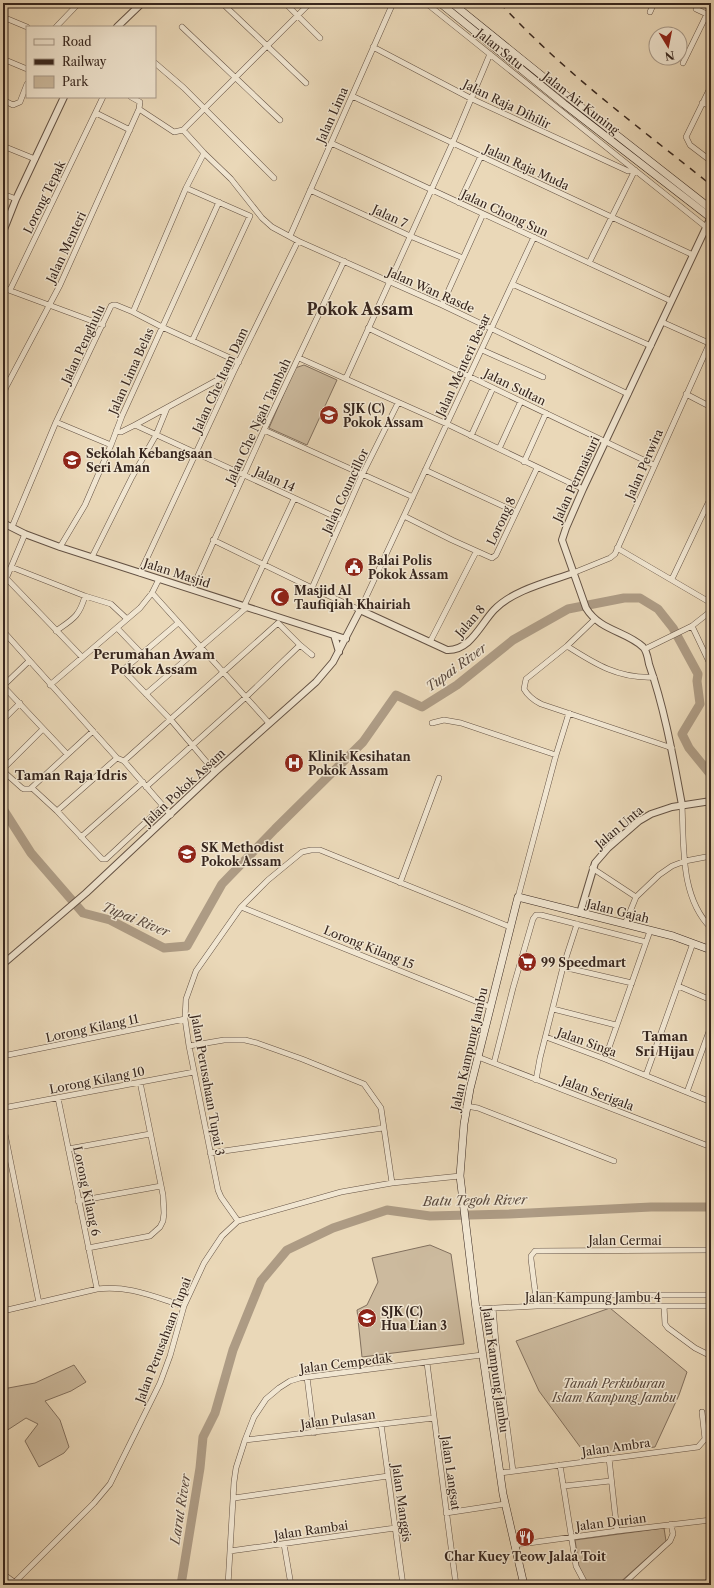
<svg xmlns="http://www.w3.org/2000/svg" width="714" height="1588" font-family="'Libre Caslon Text',serif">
  <rect width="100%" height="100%" fill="#ead8b8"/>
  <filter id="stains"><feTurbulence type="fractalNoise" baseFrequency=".005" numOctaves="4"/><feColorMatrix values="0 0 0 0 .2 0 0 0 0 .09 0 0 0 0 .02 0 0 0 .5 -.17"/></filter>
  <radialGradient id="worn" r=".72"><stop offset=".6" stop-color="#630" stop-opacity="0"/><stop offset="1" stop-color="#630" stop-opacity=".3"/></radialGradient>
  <path fill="#ccba9e" stroke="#82705e" d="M304,365L337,380L307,445L269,428L295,368Z
    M430,1245L451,1254L464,1344L362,1357L357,1310L367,1305L378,1282L372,1258Z
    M610,1308L687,1372L679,1395L655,1447L586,1455L539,1391L516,1341Z
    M74,1365L86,1382L71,1391L45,1401L60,1420L69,1447L64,1453L39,1467L25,1441L38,1424L26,1418L3,1433V1389L35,1383Z
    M664,1528L666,1541L617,1585H588L579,1567L575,1540Z"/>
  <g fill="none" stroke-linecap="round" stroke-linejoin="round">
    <path stroke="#ad9b84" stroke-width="9" d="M3,809L31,853L83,913L110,920L164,948L187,946L222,884L275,829L363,742L396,695L422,707L457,685L513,640L568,609L624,598H640L658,609L673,628L698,674L697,681L700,704L682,734L689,748L711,775
      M181,1585L200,1468L203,1437L215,1413L233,1350L261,1281L287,1250L333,1228L387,1210L430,1216L509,1214L651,1207H711"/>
    <g stroke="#645244" stroke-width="6">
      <path id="minor" d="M69,3L75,6
        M222,3L306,83
        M285,3L320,38
        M426,3L711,231
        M696,9L711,16
        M650,12L654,3
        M3,17L27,27
        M56,27L79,3
        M182,27L280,120
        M373,47L472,99L628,171L635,170
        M3,59L27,69
        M155,63L184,88L274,178
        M683,63L707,14
        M711,86L686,137L690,145L711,161
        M352,96C466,148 579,203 693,255
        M3,100L13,105L20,102L27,84
        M702,103L711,106
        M139,109L174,132L183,130L310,3
        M96,113L130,130
        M183,130L204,153L231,179L262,218L272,227L298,241L442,305L628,394
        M331,143L671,301
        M3,146L35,159
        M186,188L250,216L192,341
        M310,190L410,236L463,258
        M3,194L16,199
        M459,203L481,156
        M290,236L393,3
        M589,263L635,170
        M512,284L651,346
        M3,288L103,325
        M10,290L103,97
        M442,305L483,214
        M133,312L162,327L239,362
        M662,322L711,344
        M368,328L654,465
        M482,350L543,377
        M299,358L447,424L583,489
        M346,378L453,142L490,54
        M686,394L711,407
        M3,397L6,387L60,285L139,109L140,102L131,97
        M56,422L111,445
        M135,425L342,520
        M264,430L413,497
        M116,431L121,432L135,425L234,371
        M471,436L493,388
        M499,449L521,401
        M524,462L546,413
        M425,470L516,512
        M404,516L452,540L492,558L496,555L537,468
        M12,527L56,422L111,306L113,305H116L133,312L186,188L204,153
        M213,540L312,588L360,610L534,237
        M60,547L85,505L111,445L122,416L219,202
        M617,548L711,603
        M92,557L132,477L156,435L167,408
        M11,567L85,596L111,604L127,619
        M140,573L234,371L298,241
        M573,573L610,558L615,554L711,340
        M6,578L82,657
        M672,579L711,497
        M3,586L25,534
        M312,588L362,475L398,403
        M192,589L264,430L344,261
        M152,593L269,723
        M244,606L294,499
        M595,619L567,646L526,679L524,689C528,696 533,700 541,704L672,748
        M178,623L123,670L171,720L215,772
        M692,626L711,666
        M117,628L142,654
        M3,631L117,758L124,761L171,815
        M56,631C73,619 79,617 85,596
        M430,642L476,552
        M300,645L312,655
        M567,646C595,664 619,679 654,677
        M645,649L692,626L711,611
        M50,685L140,608L152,593L159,579
        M3,686L67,754
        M3,686L29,661
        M146,694L247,607
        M3,720L20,703
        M432,723L444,720L461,723L556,755
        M124,761L278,623L300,645L246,697L146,787
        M3,769L43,729
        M3,771L22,788L24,789H30L93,731
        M32,788L57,811L102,859H106L163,806
        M682,805C684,846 680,897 711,928
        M57,811L117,758
        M81,837L143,782
        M592,868L636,897
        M400,883L439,778
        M518,897L556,755L569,713
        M241,907L490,1007
        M625,924L636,897L659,875L672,866L685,861L711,856
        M563,967L632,983
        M678,986L711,1000
        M553,1009L616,1025
        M546,1037L605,1059L711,1102
        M189,1046L224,1040H245L257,1043L302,1059L364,1084L381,1108L392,1183
        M3,1056L185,1019
        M478,1057L711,1147
        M605,1059L650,931
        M494,1063L513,988L533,919L536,915H541L646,942
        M646,1075L693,943
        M536,1080L540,1058L563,967L577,924
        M687,1092L711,1026
        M58,1098L97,1289
        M466,1106L478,1108L614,1161
        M3,1108L194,1072
        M3,1124L39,1303
        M68,1149L150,1134
        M210,1153L383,1128
        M78,1201L161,1186
        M238,1221L221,1197L218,1190L189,1046L185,1019L186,999L196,971L241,907L268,880L302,852L311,850H320L510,927
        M88,1248L150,1236L160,1227L163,1221L164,1213L163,1195L140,1082
        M536,1295H711
        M537,1306L531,1259V1256L535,1251L711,1250
        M664,1306L665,1324L668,1328L695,1348L711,1356
        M493,1308L496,1343L513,1471
        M476,1309L537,1306H711
        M3,1311L97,1289C129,1285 154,1297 184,1306
        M427,1363L456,1585
        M307,1377L314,1433
        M381,1424L403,1585
        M245,1440L434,1418
        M609,1458L617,1531
        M560,1465L576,1566L586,1585
        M500,1473L698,1447L705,1439L702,1412
        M564,1486L610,1481
        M234,1498L388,1476
        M446,1513L505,1504
        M284,1544L291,1585
        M514,1545L617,1531L711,1520
        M230,1551L395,1528
        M3,1574L14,1582
        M12,1585L94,1503L110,1484L160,1383L170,1356L184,1306L204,1263L222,1236L238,1221L341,1192L392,1183L460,1176
        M228,1585L234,1482L236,1468L245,1440L254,1417L266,1399L279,1388L290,1381L300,1378L482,1355
        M622,1585L670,1541L673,1534L671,1524
        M704,1585L711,1578"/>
    </g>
    <g stroke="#645244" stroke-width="8">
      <path id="tertiary" d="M117,27L142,3
        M3,232L16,199L64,97
        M3,523L25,534L60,547L346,639
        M334,635L339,652
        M682,805C673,757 665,710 649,664C648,659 647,651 643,647C626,631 600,631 586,608L562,540L566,528L583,489L711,217
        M580,913L595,863L608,848L639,821L651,814L672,807L711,801
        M3,964L86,893L215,772L316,682L333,662L360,610L447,650C470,651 480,625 494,610C513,590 548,582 573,573"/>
    </g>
    <g stroke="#37261e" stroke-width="8">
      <path id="secondary" d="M440,3L564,104L711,218
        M452,3L567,96L711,209
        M524,1585L503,1494L476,1309L460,1176L464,1124L470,1089L518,897L673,936L711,950"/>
    </g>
    <use href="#minor" stroke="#f1e6d1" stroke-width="5"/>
    <use href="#tertiary" stroke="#f1e6d1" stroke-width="6"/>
    <use href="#secondary" stroke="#f1e6d1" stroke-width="7"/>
    <path stroke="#37261e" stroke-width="1.5" stroke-dasharray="7 7" stroke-linecap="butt" d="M500,3C563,72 639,127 711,185"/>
  </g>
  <defs>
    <g id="school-disc" transform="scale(1)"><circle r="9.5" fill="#8f2418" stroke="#f1e6d1"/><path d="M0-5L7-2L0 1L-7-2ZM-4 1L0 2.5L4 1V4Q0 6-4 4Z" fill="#fff"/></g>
    <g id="civic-disc" transform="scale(1)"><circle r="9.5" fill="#8f2418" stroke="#f1e6d1"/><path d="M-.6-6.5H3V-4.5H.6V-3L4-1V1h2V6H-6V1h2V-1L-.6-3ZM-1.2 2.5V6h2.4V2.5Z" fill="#fff"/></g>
    <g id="mosque-disc" transform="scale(1)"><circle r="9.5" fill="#8f2418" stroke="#f1e6d1"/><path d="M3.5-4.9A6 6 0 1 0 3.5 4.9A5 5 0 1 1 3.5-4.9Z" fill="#fff"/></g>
    <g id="hospital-disc" transform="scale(1)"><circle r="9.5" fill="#8f2418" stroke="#f1e6d1"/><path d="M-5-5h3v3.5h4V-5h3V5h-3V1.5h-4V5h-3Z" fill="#fff"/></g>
    <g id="supermarket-disc" transform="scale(1)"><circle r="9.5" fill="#8f2418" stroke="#f1e6d1"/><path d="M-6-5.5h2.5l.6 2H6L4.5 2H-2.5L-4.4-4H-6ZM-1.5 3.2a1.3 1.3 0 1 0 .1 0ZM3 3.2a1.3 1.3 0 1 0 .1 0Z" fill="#fff"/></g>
    <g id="restaurant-disc" transform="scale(1)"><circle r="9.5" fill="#8f2418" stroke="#f1e6d1"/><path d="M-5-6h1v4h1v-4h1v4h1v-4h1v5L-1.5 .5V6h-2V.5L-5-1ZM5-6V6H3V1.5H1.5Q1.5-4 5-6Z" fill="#fff"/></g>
  </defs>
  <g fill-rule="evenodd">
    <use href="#school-disc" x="329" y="415"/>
    <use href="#school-disc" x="72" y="460"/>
    <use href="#civic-disc" x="354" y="567"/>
    <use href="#mosque-disc" x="280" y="597"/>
    <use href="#hospital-disc" x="294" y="763"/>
    <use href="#school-disc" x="187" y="854"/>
    <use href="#supermarket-disc" x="527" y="962"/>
    <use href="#school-disc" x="367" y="1318"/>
    <use href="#restaurant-disc" x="525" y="1537"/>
  </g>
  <g text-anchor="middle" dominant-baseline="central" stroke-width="3" stroke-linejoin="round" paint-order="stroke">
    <g font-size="12" fill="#37261e" stroke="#f1e6d1">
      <text transform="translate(500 49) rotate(39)">Jalan Satu</text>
      <text transform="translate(581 103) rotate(38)">Jalan Air Kuning</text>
      <text transform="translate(507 104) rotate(26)">Jalan Raja Dihilir</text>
      <text transform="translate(332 115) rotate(-66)">Jalan Lima</text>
      <text transform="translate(527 167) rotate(25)">Jalan Raja Muda</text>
      <text transform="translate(44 197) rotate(-64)">Lorong Tepak</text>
      <text transform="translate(505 213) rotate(25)">Jalan Chong Sun</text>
      <text transform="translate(390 216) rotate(25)">Jalan 7</text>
      <text transform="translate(66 247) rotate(-65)">Jalan Menteri</text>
      <text transform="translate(431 290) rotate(24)">Jalan Wan Rasde</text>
      <text transform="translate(83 344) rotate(-65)">Jalan Penghulu</text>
      <text transform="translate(463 365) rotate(-65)">Jalan Menteri Besar</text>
      <text transform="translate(131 371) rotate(-66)">Jalan Lima Belas</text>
      <text transform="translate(220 380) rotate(-65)">Jalan Che Itam Dam</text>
      <text transform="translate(515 387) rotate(26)">Jalan Sultan</text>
      <text transform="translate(258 421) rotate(-65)">Jalan Che Ngah Tambah</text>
      <text transform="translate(644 464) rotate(-66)">Jalan Perwira</text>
      <text transform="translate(275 479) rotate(24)">Jalan 14</text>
      <text transform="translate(576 479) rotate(-65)">Jalan Permaisuri</text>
      <text transform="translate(345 491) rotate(-65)">Jalan Councillor</text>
      <text transform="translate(501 521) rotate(-65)">Lorong 8</text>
      <text transform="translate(177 573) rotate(18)">Jalan Masjid</text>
      <text transform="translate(470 621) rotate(-49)">Jalan 8</text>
      <text transform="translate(184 787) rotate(-43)">Jalan Pokok Assam</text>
      <text transform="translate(619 827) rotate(-40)">Jalan Unta</text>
      <text transform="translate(618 911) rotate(14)">Jalan Gajah</text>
      <text transform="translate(369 947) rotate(22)">Lorong Kilang 15</text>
      <text transform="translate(92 1028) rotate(-12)">Lorong Kilang 11</text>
      <text transform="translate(587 1042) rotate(20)">Jalan Singa</text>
      <text transform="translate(469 1049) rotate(-77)">Jalan Kampung Jambu</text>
      <text transform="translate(97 1080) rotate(-11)">Lorong Kilang 10</text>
      <text transform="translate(208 1085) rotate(80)">Jalan Perusahaan Tupai 3</text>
      <text transform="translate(598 1093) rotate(21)">Jalan Serigala</text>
      <text transform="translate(87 1191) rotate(78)">Lorong Kilang 6</text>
      <text x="625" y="1240">Jalan Cermai</text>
      <text x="593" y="1297">Jalan Kampung Jambu 4</text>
      <text transform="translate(163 1340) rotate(-69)">Jalan Perusahaan Tupai</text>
      <text transform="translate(346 1363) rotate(-7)">Jalan Cempedak</text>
      <text transform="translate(496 1370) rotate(82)">Jalan Kampung Jambu</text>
      <text transform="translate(338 1419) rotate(-8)">Jalan Pulasan</text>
      <text transform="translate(616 1447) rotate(-8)">Jalan Ambra</text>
      <text transform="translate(451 1473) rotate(82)">Jalan Langsat</text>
      <text transform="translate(402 1503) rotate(82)">Jalan Manggis</text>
      <text transform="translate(611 1522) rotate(-7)">Jalan Durian</text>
      <text transform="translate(311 1530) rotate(-8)">Jalan Rambai</text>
    </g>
    <g font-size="12" font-weight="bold" fill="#37261e" stroke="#f1e6d1" text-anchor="start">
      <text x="343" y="408">SJK (C)<tspan x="343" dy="14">Pokok Assam</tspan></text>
      <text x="86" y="453">Sekolah Kebangsaan<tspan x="86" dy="14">Seri Aman</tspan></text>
      <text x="368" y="560">Balai Polis<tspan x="368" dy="14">Pokok Assam</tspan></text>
      <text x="294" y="590">Masjid Al<tspan x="294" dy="14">Taufiqiah Khairiah</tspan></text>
      <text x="308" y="756">Klinik Kesihatan<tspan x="308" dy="14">Pokok Assam</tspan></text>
      <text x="201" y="847">SK Methodist<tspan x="201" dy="14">Pokok Assam</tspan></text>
      <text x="541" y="962">99 Speedmart</text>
      <text x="381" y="1311">SJK (C)<tspan x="381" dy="14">Hua Lian 3</tspan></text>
      <text x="525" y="1556" text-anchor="middle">Char Kuey Teow Jalaá Toit</text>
    </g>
    <g font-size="12" font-style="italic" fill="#5c4b3e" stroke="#f1e6d1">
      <text x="614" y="1383">Tanah Perkuburan<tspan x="614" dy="14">Islam Kampung Jambu</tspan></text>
    </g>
    <g font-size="13" font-weight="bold" fill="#37261e" stroke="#f1e6d1">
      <text x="154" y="654">Perumahan Awam<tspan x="154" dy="15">Pokok Assam</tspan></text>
      <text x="71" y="775">Taman Raja Idris</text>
      <text x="665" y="1036">Taman<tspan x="665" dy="15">Sri Hijau</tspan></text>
    </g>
    <g font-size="13" font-style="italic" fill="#5a493d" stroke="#f1e6d1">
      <text transform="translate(456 667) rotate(-36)">Tupai River</text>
      <text transform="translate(136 919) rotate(22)">Tupai River</text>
      <text transform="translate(475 1200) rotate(-1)">Batu Tegoh River</text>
      <text transform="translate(180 1509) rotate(-81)">Larut River</text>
    </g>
    <g font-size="16" font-weight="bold" fill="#37261e" stroke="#f1e6d1">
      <text x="360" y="309">Pokok Assam</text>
    </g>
  </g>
  <rect width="714" height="1588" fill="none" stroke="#ead8b8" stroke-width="16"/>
  <rect x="4" y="4" width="706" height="1580" fill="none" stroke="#37261e" stroke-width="2"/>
  <rect x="8" y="8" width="698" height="1572" fill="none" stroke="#37261e"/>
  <rect x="26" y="26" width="130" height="72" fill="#f1e6d1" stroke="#a79989"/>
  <rect x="34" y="39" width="20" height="6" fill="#f1e6d1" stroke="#a79989"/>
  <text x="62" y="46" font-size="12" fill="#37261e">Road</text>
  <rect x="34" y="59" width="20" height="6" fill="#37261e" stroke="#a79989"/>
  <text x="62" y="66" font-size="12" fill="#37261e">Railway</text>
  <rect x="34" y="76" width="20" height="12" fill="#ccba9e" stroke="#a79989"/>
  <text x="62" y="86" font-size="12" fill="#37261e">Park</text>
  <g transform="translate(668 46) rotate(170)"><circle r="19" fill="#f1e6d1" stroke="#a79989"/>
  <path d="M0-3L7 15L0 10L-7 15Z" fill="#8f2418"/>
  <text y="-6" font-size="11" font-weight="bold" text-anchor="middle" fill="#37261e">N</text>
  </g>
  <rect width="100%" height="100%" filter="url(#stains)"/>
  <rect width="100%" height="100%" fill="url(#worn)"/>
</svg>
